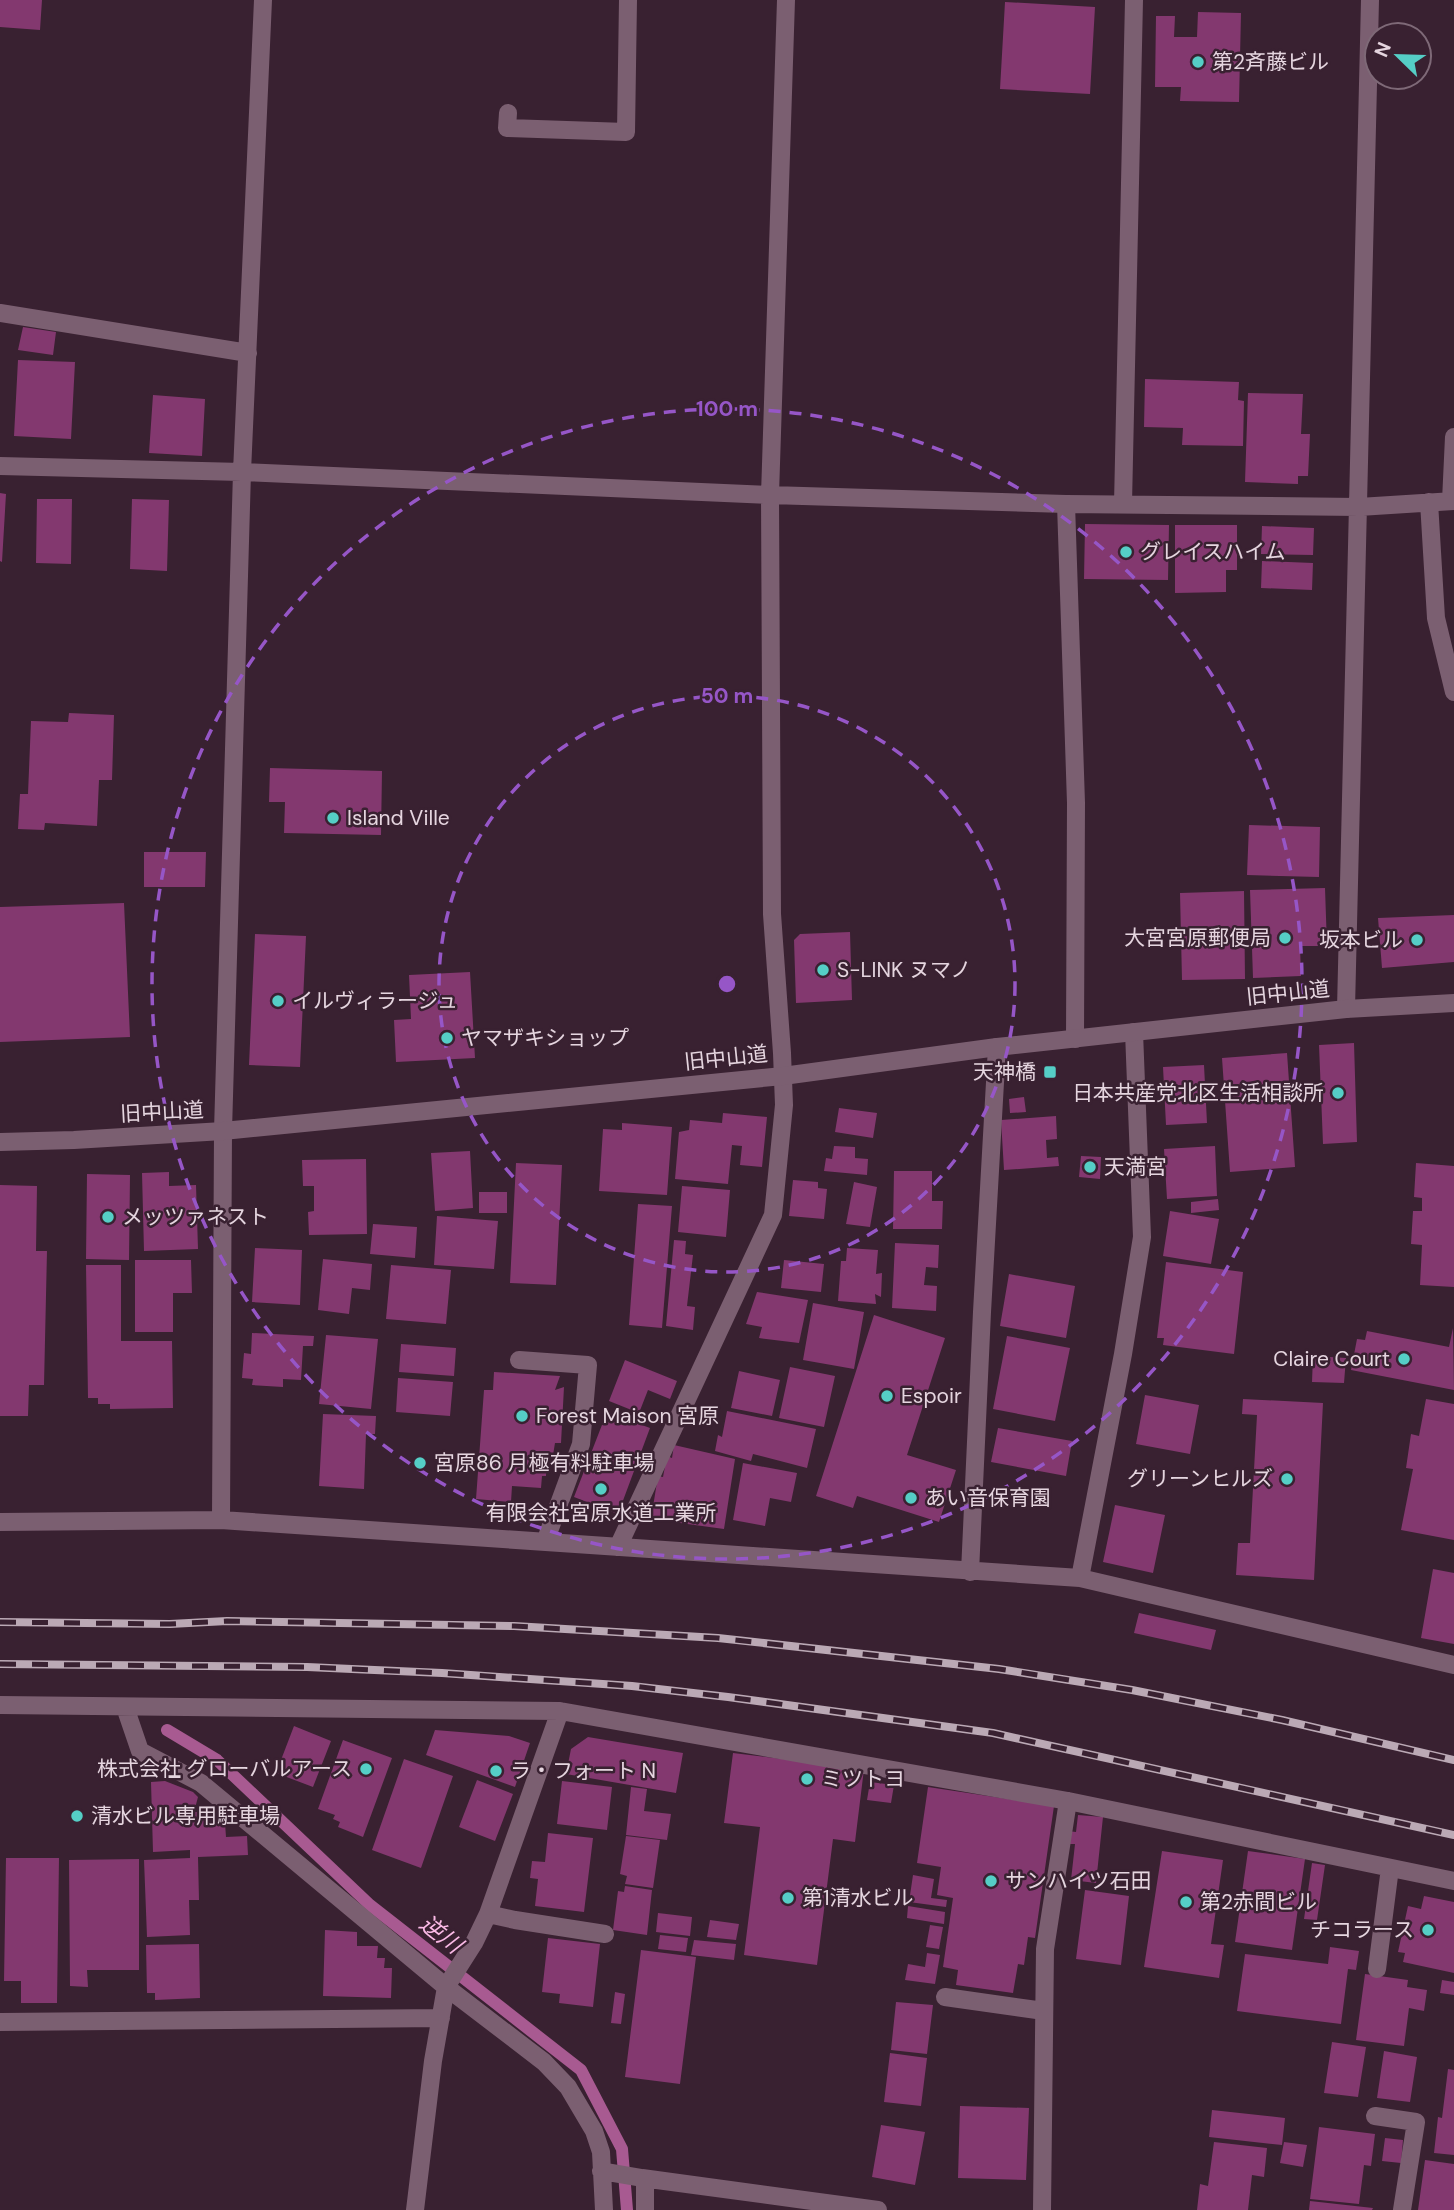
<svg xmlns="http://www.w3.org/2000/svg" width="1454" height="2210" font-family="'DM Sans','Noto Sans JP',sans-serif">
  <rect width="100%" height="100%" fill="#392131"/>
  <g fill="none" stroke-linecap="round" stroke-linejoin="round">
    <path stroke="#a85a91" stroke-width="12" d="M167,1730L217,1760L370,1905L581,2070L622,2149L627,2210"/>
  </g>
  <path fill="#83386f" d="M0,0H42L40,30L0,27Z
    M1005,2L1095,7L1090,94L1000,89Z
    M1198,12L1241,13L1239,102L1180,101L1181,87H1155L1156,16H1175L1174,37H1197Z
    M23,327L56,332L53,355L18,350Z
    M18,360L75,362L71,439L14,436Z
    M1145,379L1239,382L1238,400L1244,401L1243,446L1182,445L1183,428L1144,427Z
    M1248,393L1303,394L1301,434H1310L1308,476H1298V484L1245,482Z
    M153,395L205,399L202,456L149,453Z
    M0,493L6,494L2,562L0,561Z
    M37,499H72L71,564L36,563Z
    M132,499L169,500L167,571L130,569Z
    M1085,524L1169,525L1168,580L1084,579Z
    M1175,525H1237V570H1226V592L1175,593Z
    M1262,526L1314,528L1313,555L1261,554Z
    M1262,561L1313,563L1312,590L1261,588Z
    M69,713L114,715L112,780H99L97,826L45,823L44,830L18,829L20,794H28L31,721L68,722Z
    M270,768L382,771L381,835L284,833L285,802H269Z
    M1249,825L1320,827L1319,877L1247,875Z
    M144,852H206L205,887H144Z
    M1325,888L1327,946H1300L1301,976L1253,978L1250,890Z
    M1244,891L1245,979L1182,980L1180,893Z
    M124,903L130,1037L0,1042V907Z
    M1454,915V962L1382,968L1378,918Z
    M850,932L852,1000L796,1003L794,940L800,934Z
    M255,934L306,936L300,1067L249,1065Z
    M470,972L475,1058L396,1062L394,1020L411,1019L409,975Z
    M1354,1043L1357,1142L1323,1144L1319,1045Z
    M1287,1053L1295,1167L1230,1172L1222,1058Z
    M1204,1065L1207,1123L1166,1125L1163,1067Z
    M1024,1097L1026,1112L1010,1113L1009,1099Z
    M839,1108L877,1113L873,1138L835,1132Z
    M723,1113L767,1117L762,1167L740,1165L742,1146L732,1145L728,1184L675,1179L679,1132L689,1130L690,1120L722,1123Z
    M1056,1116L1057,1139L1046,1140L1047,1158L1058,1157L1059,1166L1004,1170L1001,1120Z
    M622,1123L672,1127L667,1195L599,1191L603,1129L622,1130Z
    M834,1146L855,1147V1158L868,1159L867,1175L824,1171L826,1158L832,1159Z
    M1215,1146L1217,1196L1167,1199L1164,1149Z
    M470,1151L473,1208L435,1211L431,1153Z
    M1081,1156L1101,1157L1100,1179L1079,1177Z
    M366,1159L367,1234L309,1235L308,1212L314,1211V1186H303L302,1160Z
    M516,1163L562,1165L556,1285L510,1283Z
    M1416,1163L1454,1166V1287L1420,1285L1422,1245L1411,1244L1413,1211H1422V1198L1414,1197Z
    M894,1171H932V1201H943L942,1229H893Z
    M169,1172V1186L196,1185L198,1249L144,1251L142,1173Z
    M87,1174L130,1175L129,1260L86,1259Z
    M793,1180L818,1182V1188L827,1189L824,1219L789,1216Z
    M854,1182L877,1187L870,1227L846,1224Z
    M0,1185L37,1186L36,1251H47L44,1385H29L28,1416H0Z
    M682,1186L730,1190L726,1237L678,1232Z
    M479,1192H507V1213H479Z
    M1218,1199L1219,1210L1191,1213V1202Z
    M638,1204L672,1206L662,1328L629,1325Z
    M1170,1211L1219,1219L1211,1264L1163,1256Z
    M437,1216L498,1221L494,1269L434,1265Z
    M373,1224L417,1227L415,1258L370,1254Z
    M674,1240L686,1241L685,1254L693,1255L687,1306L695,1307L693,1330L666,1326Z
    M895,1243L939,1245L938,1268L926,1267L924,1285L937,1286L936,1311L892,1308Z
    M255,1248L302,1250L300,1305L252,1302Z
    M847,1248L878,1250L876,1274L882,1273L881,1297L875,1294L876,1304L838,1301L841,1261H846Z
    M323,1259L372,1264L370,1290L352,1288L349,1314L318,1310Z
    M135,1260H191L192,1293H173V1332H135Z
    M784,1260L824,1264L821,1292L781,1288Z
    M1166,1262L1243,1272L1234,1354L1163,1345L1164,1338H1157Z
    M86,1265H121V1341H172L173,1408L110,1409V1404H98V1398H88Z
    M391,1265L451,1270L446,1324L386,1319Z
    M1009,1274L1075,1286L1066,1338L1000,1326Z
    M757,1292L808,1300L799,1343L759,1338L762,1327L746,1324Z
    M813,1303L864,1312L854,1369L803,1360Z
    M874,1315L945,1338L907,1455L956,1470L939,1522L857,1496L853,1508L816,1496Z
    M1453,1328L1454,1390L1351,1370L1357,1339L1365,1340L1367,1331L1449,1347Z
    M252,1333L314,1336L313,1346H303L301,1380L283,1379V1387L252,1385L253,1379L242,1378L244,1353L251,1354Z
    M326,1335L378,1339L371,1409L319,1404Z
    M1007,1336L1070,1348L1055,1421L993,1409Z
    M401,1344L456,1348L454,1376L399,1372Z
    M1313,1356L1346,1358L1344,1383L1312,1382Z
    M625,1360L677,1381L670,1399L648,1390L639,1413L609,1401Z
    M790,1367L835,1376L824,1427L779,1418Z
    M739,1371L780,1380L772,1416L731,1408Z
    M494,1372L560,1376L555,1390L564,1387L561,1443H555L553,1455H547L546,1476H542L541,1488L512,1486L511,1502L476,1499L484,1390H493Z
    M398,1378L453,1382L450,1416L396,1412Z
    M1145,1395L1199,1405L1190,1454L1136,1444Z
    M1243,1399L1323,1403L1314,1580L1236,1575L1238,1543H1250L1257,1415L1242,1414Z
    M1426,1399L1454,1404V1540L1401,1530L1413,1469L1406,1468L1411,1434L1419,1436Z
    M727,1411L816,1429L807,1468L753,1454L751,1461L715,1451L718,1435L722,1437Z
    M607,1412L650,1428L618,1514L574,1497Z
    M323,1414L376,1416L375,1434H366L364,1489L319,1486Z
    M998,1428L1072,1441L1066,1476L991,1462Z
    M674,1445L735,1459L724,1529L651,1519L658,1476L663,1477L667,1456L672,1458Z
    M743,1463L797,1473L791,1502L770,1498L765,1526L733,1520Z
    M1115,1505L1165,1515L1153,1573L1103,1562Z
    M1433,1569L1454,1573V1644L1421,1638Z
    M1139,1613L1216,1630L1211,1650L1134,1633Z
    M294,1726L331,1741L313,1787L276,1773Z
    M435,1730L509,1736L530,1743L515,1787L426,1755Z
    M588,1737L683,1753L676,1793L566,1774L571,1749Z
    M343,1740L392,1758L363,1837L338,1827L340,1822L333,1819L335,1815L318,1809Z
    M733,1753L864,1769L855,1842L833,1839L817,1965L744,1955L760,1827L724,1823Z
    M404,1759L453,1776L421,1868L372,1850Z
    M477,1780L513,1794L495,1841L459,1827Z
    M165,1781L193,1792L198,1797L194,1812H197V1817L209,1816V1824L225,1823L226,1837L247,1836L248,1855L198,1857L199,1900H189L190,1935L147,1937L144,1860L190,1858V1850L153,1852L151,1782Z
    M562,1781L612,1787L607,1830L557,1824Z
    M870,1782L894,1785L891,1803L867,1800Z
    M631,1787L647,1789L644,1811L671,1814L667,1840L626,1835Z
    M928,1787L1054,1806L1035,1938L1028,1937L1024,1965L1018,1964L1013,1993L956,1985L958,1970L943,1967L953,1898L937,1895L941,1867L917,1863Z
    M1078,1815L1103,1817L1096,1883L1071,1880L1075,1844H1067L1068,1831L1076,1832Z
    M548,1833L593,1838L584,1912L535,1906L538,1879L530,1878L532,1861L545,1862Z
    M626,1836L660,1840L653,1888L625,1884L627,1876L620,1874Z
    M1162,1851L1223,1860L1211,1944L1224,1945L1219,1978L1144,1967Z
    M1248,1851L1305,1859L1292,1950L1235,1942Z
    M6,1858H59L57,2003H21V1981H4Z
    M139,1859V1970H87L88,1987L70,1986L69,1860Z
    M1312,1863L1325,1865L1317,1920L1304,1919Z
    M913,1875L934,1879L931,1898L947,1900L946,1907L909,1902Z
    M625,1886L652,1890L647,1935L613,1930L618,1891L624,1892Z
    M1085,1890L1129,1896L1121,1965L1076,1959Z
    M1424,1896L1454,1902V1973L1403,1962L1405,1953L1398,1952L1408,1906L1421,1909Z
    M908,1906L945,1912L944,1924L907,1918Z
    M658,1913L692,1917L690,1936L656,1932Z
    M710,1920L739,1924L736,1940L707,1937Z
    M930,1925L943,1927L939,1949L926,1947Z
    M325,1930L357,1932V1946H378L377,1958H385L384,1968H392L391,1998L323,1996Z
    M660,1935L688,1938L686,1952L658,1949Z
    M548,1938L600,1944L593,2007L559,2003L560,1994L542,1992Z
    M694,1940L736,1944L734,1960L691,1955Z
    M199,1944L200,1998L155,2000V1993H147L146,1945Z
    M1330,1947L1359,1951L1356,1970L1348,1969L1341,2024L1237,2011L1245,1954L1328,1964Z
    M641,1950L696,1957L680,2084L625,2077Z
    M927,1953L940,1955L935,1984L905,1980L908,1964L925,1967Z
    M1365,1974L1408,1980L1407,1987L1427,1990L1424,2011L1409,2008L1404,2046L1356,2040Z
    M1442,1980L1454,1982V1995L1440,1993Z
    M615,1992L625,1994L621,2024L611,2023Z
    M896,2002L933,2005L927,2054L891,2050Z
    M1332,2042L1366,2047L1358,2097L1324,2093Z
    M1384,2051L1417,2057L1410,2102L1377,2098Z
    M890,2053L927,2058L921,2106L884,2102Z
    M1448,2069L1454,2070V2155L1434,2153L1438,2117L1442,2118Z
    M960,2106L1029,2108L1026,2180L958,2178Z
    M1212,2110L1285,2118L1282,2145L1209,2137Z
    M881,2125L925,2132L915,2185L872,2177Z
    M1319,2127L1375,2134L1371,2166L1364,2165L1359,2204L1310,2199Z
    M1385,2138L1403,2140L1401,2163L1382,2161Z
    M1214,2142L1267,2148L1264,2177L1252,2175L1248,2210H1197L1200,2184L1208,2186Z
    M1284,2142L1307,2145L1303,2167L1280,2163Z
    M1425,2160L1454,2164V2210H1418Z
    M1310,2201L1373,2208L1372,2210H1309Z"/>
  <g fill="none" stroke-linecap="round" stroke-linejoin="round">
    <path stroke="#7b5f71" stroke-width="18" d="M508,113L507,128L626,132L628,0
      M0,313L248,353
      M0,466L242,472L770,495L1066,504L1359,507L1454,501
      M1451,501L1454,437
      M1429,502L1436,618L1454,692
      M1066,504L1076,803L1075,1039
      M1123,504L1134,0
      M1346,1009L1370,0
      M519,1360L588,1365L581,1444L545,1542
      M221,1520L223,1131L242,472L263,0
      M0,1522L221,1520L1080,1578L1454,1665
      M618,1547L773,1215L784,1105L782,1053L772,914L770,495L786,0
      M970,1572L982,1312L997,1047
      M1080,1578L1123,1354L1142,1237L1134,1032
      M0,1705L560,1711L1068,1801L1454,1881
      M125,1707L140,1751L201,1783L446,1987L544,2062L568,2087L594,2131L601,2152L604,2210
      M488,1914L515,1920L605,1934
      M1377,1969L1390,1868
      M945,1997L1044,2011
      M0,2022L441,2018
      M1375,2116L1416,2122L1402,2210
      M601,2171L642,2178L878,2210
      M645,2179V2210
      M415,2210L433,2061L446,1987L474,1943L488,1914L560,1711
      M1042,2210L1045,1949L1068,1801"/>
    <path stroke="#7b5f71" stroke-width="18" d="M0,1142L74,1140L223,1131L783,1076L997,1047L1346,1009L1454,1003"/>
    <g stroke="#bba9b5" stroke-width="8">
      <path id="rail" d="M0,1622L170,1624L227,1621L514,1626L718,1638L999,1669L1132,1690L1282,1720L1454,1760
        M0,1664L307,1667L442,1673L632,1686L728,1697L993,1733L1454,1835"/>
    </g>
    <use href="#rail" stroke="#392131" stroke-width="5" stroke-dasharray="16" stroke-linecap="butt"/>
  </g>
  <g fill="none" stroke="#9656c7" stroke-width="3.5" stroke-dasharray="12 9">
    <circle cx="727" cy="984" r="288"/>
    <circle cx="727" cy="984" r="575"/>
  </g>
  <g fill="#55cec6" stroke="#392131" stroke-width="2.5">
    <circle cx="1198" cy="62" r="7"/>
    <circle cx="1126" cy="552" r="7"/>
    <circle cx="333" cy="818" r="7"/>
    <circle cx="1285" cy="938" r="7"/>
    <circle cx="1417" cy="940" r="7"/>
    <circle cx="823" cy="970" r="7"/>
    <circle cx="278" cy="1001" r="7"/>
    <circle cx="447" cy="1038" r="7"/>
    <rect x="1043" y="1065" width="14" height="14" rx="3.5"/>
    <circle cx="1338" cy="1093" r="7"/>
    <circle cx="1090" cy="1167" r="7"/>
    <circle cx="108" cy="1217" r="7"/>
    <circle cx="1404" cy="1359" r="7"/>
    <circle cx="887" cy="1396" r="7"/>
    <circle cx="522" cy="1416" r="7"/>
    <circle cx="420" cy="1463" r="7"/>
    <circle cx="1287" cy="1479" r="7"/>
    <circle cx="601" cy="1489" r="7"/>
    <circle cx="911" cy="1498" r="7"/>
    <circle cx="366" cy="1769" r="7"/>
    <circle cx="496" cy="1771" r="7"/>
    <circle cx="807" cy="1779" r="7"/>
    <circle cx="77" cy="1816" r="7"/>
    <circle cx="991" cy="1881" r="7"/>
    <circle cx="788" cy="1898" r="7"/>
    <circle cx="1186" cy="1902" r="7"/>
    <circle cx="1428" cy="1930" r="7"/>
  </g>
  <g text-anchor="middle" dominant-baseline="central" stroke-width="5" stroke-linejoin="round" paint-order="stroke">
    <g font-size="21" fill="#e5d5df" stroke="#392131" text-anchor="start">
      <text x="1212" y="62">第2斉藤ビル</text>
      <text x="1140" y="552">グレイスハイム</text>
      <text x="347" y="818">Island Ville</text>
      <text x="1271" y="938" text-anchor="end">大宮宮原郵便局</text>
      <text x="1403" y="940" text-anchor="end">坂本ビル</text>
      <text x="837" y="970">S-LINK ヌマノ</text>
      <text x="292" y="1001">イルヴィラージュ</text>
      <text x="461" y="1038">ヤマザキショップ</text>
      <text x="1036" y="1072" text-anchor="end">天神橋</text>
      <text x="1324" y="1093" text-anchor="end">日本共産党北区生活相談所</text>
      <text x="1104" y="1167">天満宮</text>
      <text x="122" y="1217">メッツァネスト</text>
      <text x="1390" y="1359" text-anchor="end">Claire Court</text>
      <text x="901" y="1396">Espoir</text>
      <text x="536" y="1416">Forest Maison 宮原</text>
      <text x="434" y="1463">宮原86 月極有料駐車場</text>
      <text x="1273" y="1479" text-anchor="end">グリーンヒルズ</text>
      <text x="925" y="1498">あい音保育園</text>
      <text x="601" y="1513" text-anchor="middle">有限会社宮原水道工業所</text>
      <text x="352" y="1769" text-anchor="end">株式会社 グローバルアース</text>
      <text x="510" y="1771">ラ・フォート N</text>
      <text x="821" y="1779">ミツトヨ</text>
      <text x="91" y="1816">清水ビル専用駐車場</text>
      <text x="1005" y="1881">サンハイツ石田</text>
      <text x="802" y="1898">第1清水ビル</text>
      <text x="1200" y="1902">第2赤間ビル</text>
      <text x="1414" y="1930" text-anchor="end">チコラース</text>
    </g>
    <g font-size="21" fill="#e5d5df" stroke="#392131">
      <text transform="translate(1288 993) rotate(-6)">旧中山道</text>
      <text transform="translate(726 1058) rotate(-6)">旧中山道</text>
      <text transform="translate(162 1112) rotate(-3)">旧中山道</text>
    </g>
    <g font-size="23" font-style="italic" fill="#fbbae6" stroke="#392131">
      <text transform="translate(441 1934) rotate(38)">逆川</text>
    </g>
  </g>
  <circle cx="727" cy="984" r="10" fill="#9656c7" stroke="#392131" stroke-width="3.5"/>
  <g font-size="21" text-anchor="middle" font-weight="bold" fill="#9656c7" stroke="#392131" stroke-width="5" stroke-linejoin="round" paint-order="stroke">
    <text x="727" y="416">100 m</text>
    <text x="727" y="703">50 m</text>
  </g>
  <g transform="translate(1398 56) rotate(293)"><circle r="33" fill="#392131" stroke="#7e6977" stroke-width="2"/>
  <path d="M0-5L12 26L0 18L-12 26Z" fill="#55cec6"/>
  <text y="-10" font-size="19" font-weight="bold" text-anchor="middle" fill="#e5d5df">N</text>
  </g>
</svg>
